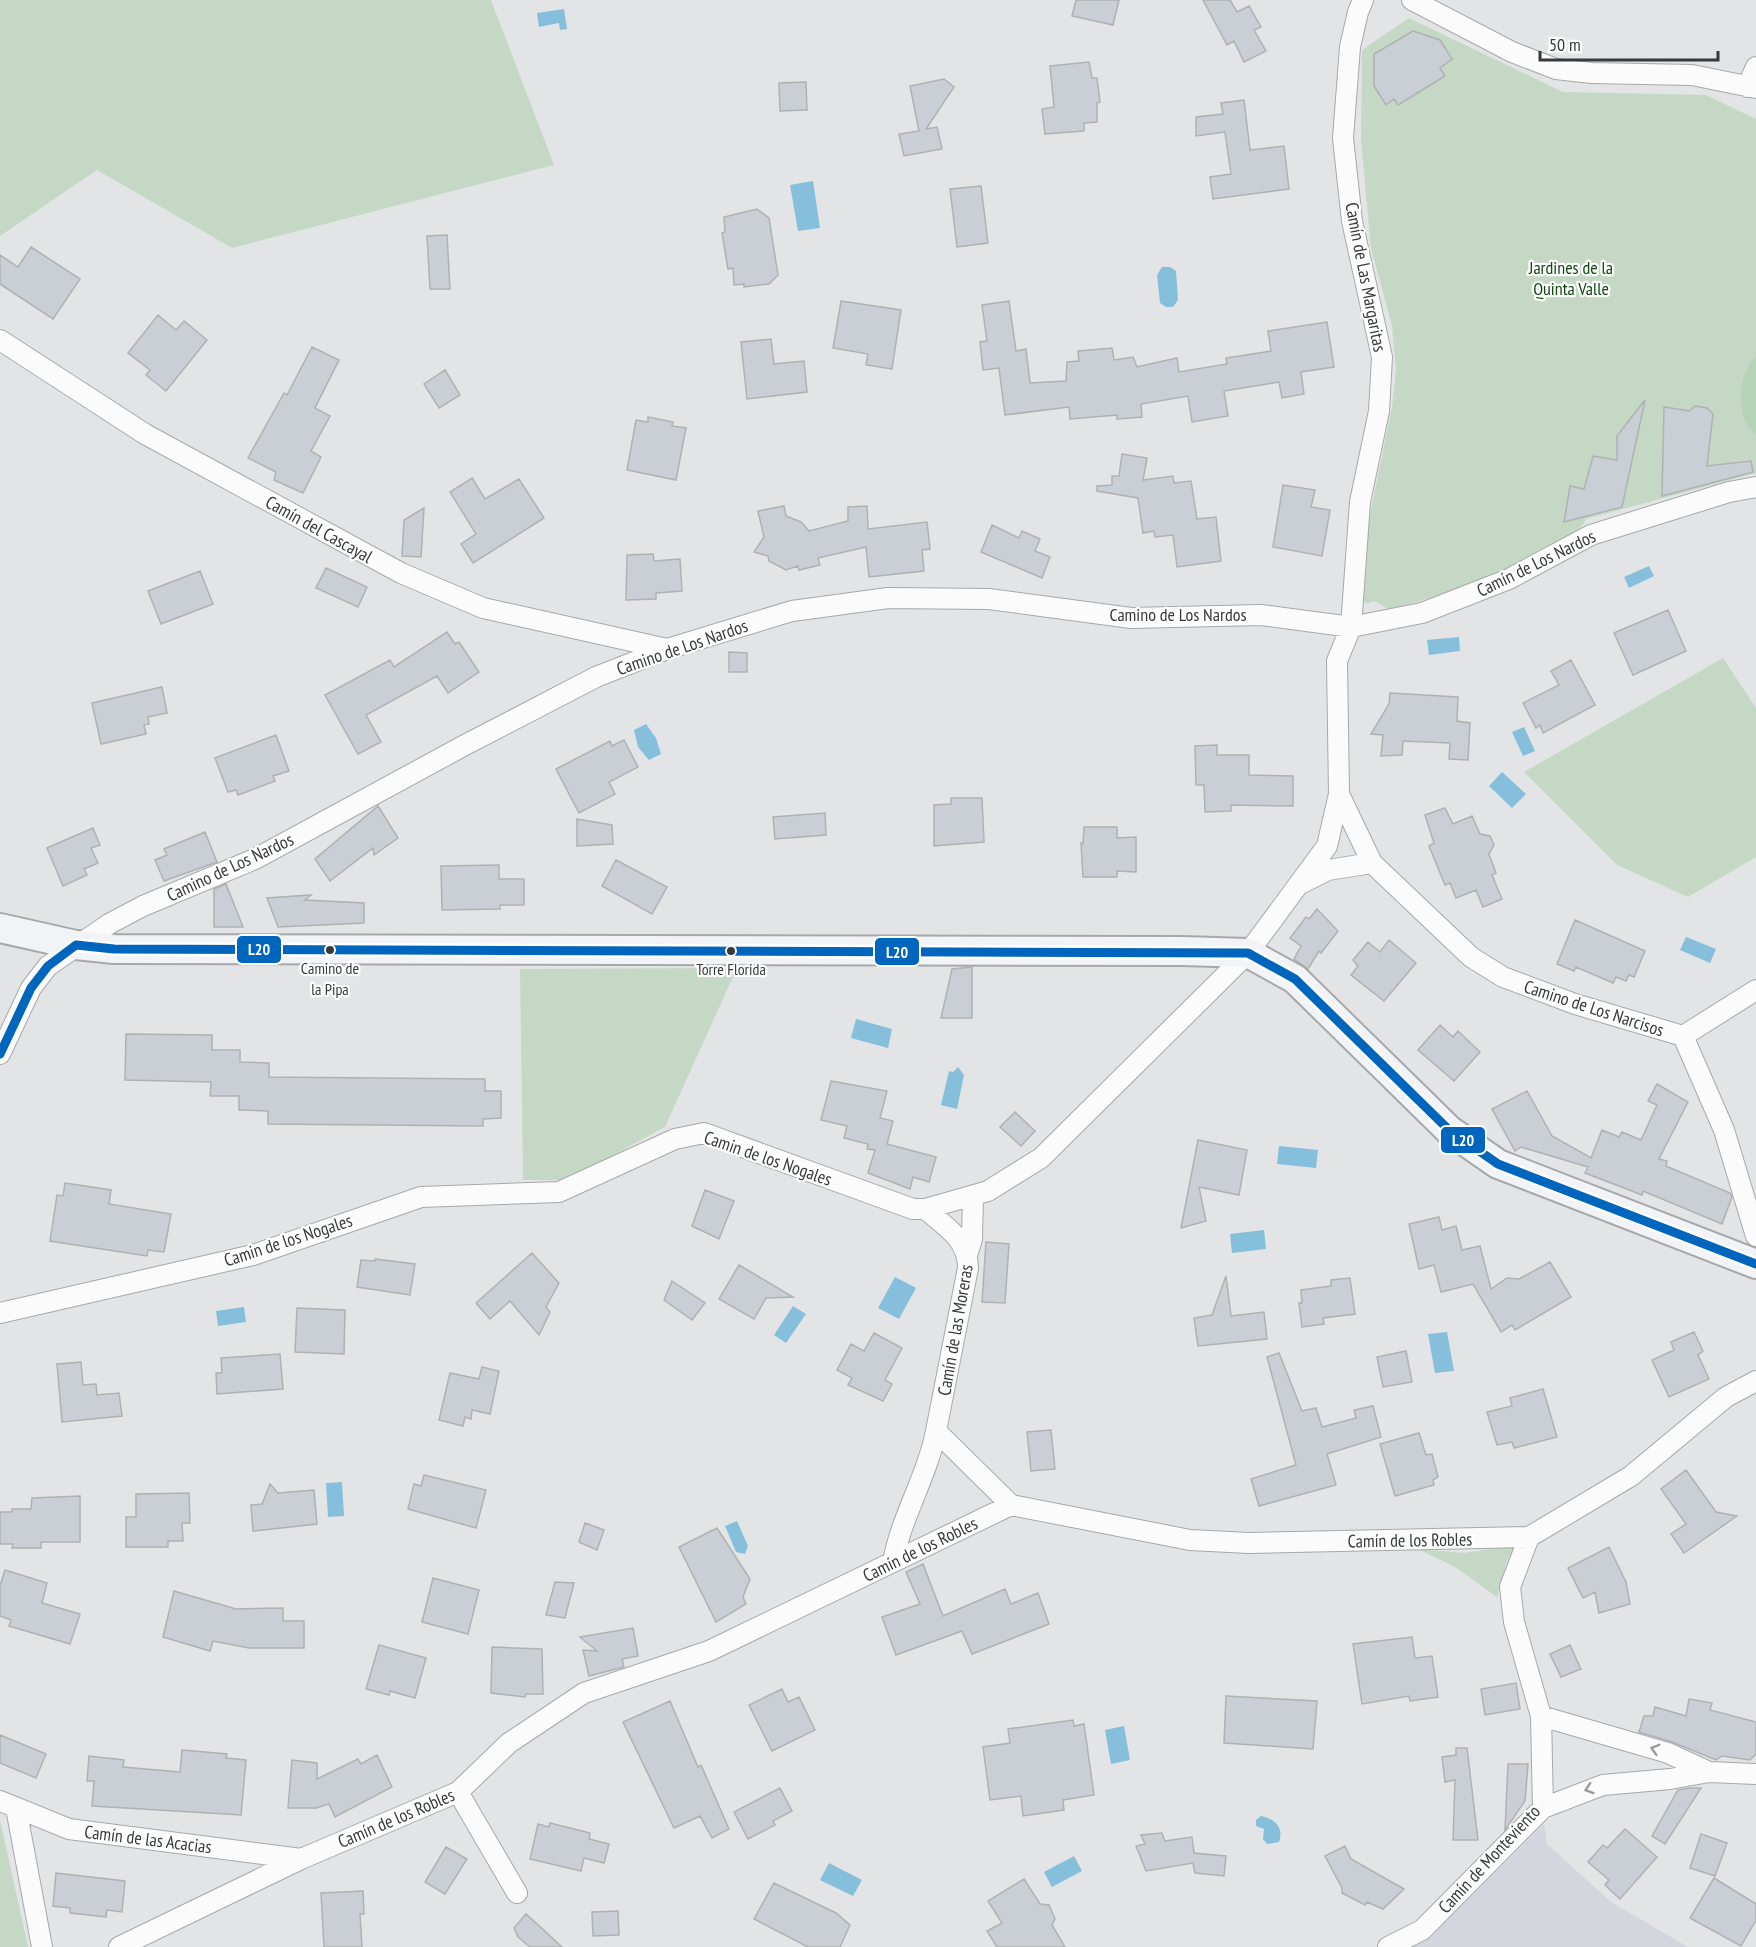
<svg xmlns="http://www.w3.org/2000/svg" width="1756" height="1947" font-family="'PT Sans Narrow',sans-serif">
  <rect width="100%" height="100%" fill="#e3e4e6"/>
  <path fill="#d4d6dd" d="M1544,1824L1547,1844L1611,1902L1688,1947H1413L1431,1937Z"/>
  <path fill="#c5d8c5" d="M0,0H491L554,165L232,248L97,170L0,236Z
    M1409,18L1563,92L1706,95L1756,119V473L1586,519C1573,552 1425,603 1388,609L1374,601L1367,604L1363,600L1366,534L1392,407L1396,371L1392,326L1371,248L1361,141L1362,50Z
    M1723,658L1756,708V857L1688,897L1617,865L1524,772Z
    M737,968L665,1127L567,1180H523L520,969Z
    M1515,1545L1506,1563L1497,1597L1455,1567L1418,1549L1464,1553Z
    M0,1820L28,1947H0Z"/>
  <path fill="#b5d4b5" d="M1756,356V435C1734,418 1737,374 1756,356Z"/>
  <path fill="#85bfdc" d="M564,9L567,29L560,30L559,23L539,27L537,13Z
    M813,181L820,228L798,231L790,185Z
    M1162,267H1170L1176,271L1178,300L1173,307H1166L1160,303L1157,275Z
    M1649,566L1654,576L1629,588L1624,577Z
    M1459,637L1460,651L1429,655L1427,640Z
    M646,724L656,738L661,754L649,760L638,747L634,730Z
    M1524,727L1535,751L1523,756L1512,732Z
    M1502,772L1526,794L1512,808L1489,786Z
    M1686,937L1716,949L1710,963L1680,950Z
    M856,1019L892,1029L888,1048L851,1038Z
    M958,1067L964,1075L957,1109L941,1105L949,1071L953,1072Z
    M1279,1146L1318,1150L1316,1168L1277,1164Z
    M1264,1230L1266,1249L1232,1253L1230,1234Z
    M895,1277L916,1288L899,1319L878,1308Z
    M793,1306L806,1314L786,1343L774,1335Z
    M244,1307L246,1322L218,1326L216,1311Z
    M1447,1332L1454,1371L1435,1373L1428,1334Z
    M342,1482L344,1516L328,1517L326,1483Z
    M737,1521L748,1546L745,1554L736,1552L725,1526Z
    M1124,1726L1130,1760L1111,1764L1105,1730Z
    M1261,1816C1275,1819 1284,1827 1279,1842L1267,1844L1263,1839L1264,1829L1256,1826V1820Z
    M1074,1856L1082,1871L1052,1887L1044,1872Z
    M829,1863L862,1880L853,1896L820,1880Z"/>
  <path fill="#caced5" stroke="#b0b1b2" stroke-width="1.5" d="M1076,0H1119L1113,25L1072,16Z
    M1203,0H1230L1237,12L1249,6L1261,27L1254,30L1266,51L1244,62L1234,41L1227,45Z
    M1413,31L1440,40L1452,59L1440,68L1445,76L1398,105L1394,99L1386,105L1374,86V54Z
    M1089,62L1092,78H1097L1100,102L1097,103V122L1084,123V131L1045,134L1042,109L1054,107L1050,66Z
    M944,79L954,87L926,129L937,127L942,149L904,156L899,134L919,131L910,86Z
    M806,82L807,110L780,111L779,83Z
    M1244,100L1250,150L1284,146L1289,189L1213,199L1210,177L1231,174L1225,132L1196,136V117L1223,114L1221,103Z
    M981,186L988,243L957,247L950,189Z
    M757,209L769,218L778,275L769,284L744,287V284L734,285L733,268L728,269L722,233L725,232L724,217Z
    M447,235L450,289H430L427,236Z
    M31,247L80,279L53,319L0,284V255L18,267Z
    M841,301L901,310L892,369L866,365L868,354L833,348Z
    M1009,301L1016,351L1026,349L1030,383L1066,381L1067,362L1079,361L1078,351L1112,348L1114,360L1133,357L1137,367L1177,358L1179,372L1227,364L1226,358L1271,351L1268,331L1327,322L1334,367L1301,372L1304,394L1282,398L1279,382L1224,391L1228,416L1192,422L1188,396L1141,404L1142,417L1117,419V415L1070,419L1069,407L1005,415L999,368L983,370L980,342L987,341L982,305Z
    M158,315L176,330L184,321L207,340L166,391L146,375L150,370L128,353Z
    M771,339L774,364L804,361L807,392L747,399L741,342Z
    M312,347L339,360L315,408L330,416L311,451L321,457L303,493L274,480L276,472L248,458L284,393L287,395Z
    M445,370L460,395L439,408L424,384Z
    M1645,400L1622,507L1564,522L1570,486L1584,489L1593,456L1617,460V436Z
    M1695,406L1707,408L1713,414L1707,466L1751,461L1753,472L1662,496L1664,407L1689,411Z
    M648,417L673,422L672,426L686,428L676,480L627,470L636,420L648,422Z
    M1122,454L1147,458L1143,480L1173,476L1174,483L1191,481L1197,519L1216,517L1221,561L1177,567L1173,535L1155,537L1154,531L1143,533L1138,498L1097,491V486L1112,485V476H1119Z
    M472,478L485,499L519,479L544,518L473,563L461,544L476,534L450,492Z
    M1283,485L1315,490L1311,507L1330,510L1322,556L1273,547Z
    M784,506L786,516L801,522L809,531L848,521V507L867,506L868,529L927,522L930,549L922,550L924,571L869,577L866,547L818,558L820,565L799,570L798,566L786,570L769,561L768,556L754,552L764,537L758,511Z
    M424,508L421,557L402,556L404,520Z
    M992,525L1019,538L1022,531L1040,539L1035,551L1050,557L1042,578L981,552Z
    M653,554L654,561L680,559L682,591L656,593V599L626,600L627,555Z
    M326,568L367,587L358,607L316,588Z
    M200,571L213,604L161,624L148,591Z
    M1668,610L1686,651L1633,675L1614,633Z
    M447,632L455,644L459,642L479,672L448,693L437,676L366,715L381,742L358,754L325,695L390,660L394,667Z
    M729,652L747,653V672H729Z
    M1571,660L1595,705L1543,733L1540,725L1536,728L1523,703L1559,685L1551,671Z
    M162,687L167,713L148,717L149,724L144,725L146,734L101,744L92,703Z
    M1390,693L1458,697L1457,721L1470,723L1468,760L1449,759L1450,743L1403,741L1402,755L1381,756L1383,735L1371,734L1389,704Z
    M276,735L289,771L273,776L275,781L238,795L236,790L228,792L215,758Z
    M624,740L638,767L609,782L615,794L579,813L556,769L610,741L612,746Z
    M1217,745V755H1249V775L1293,776V806L1231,805V811L1205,812L1204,785H1196L1195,746Z
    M951,798H982L984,842L934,846V805L951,804Z
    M378,806L398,838L374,855L373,848L330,881L315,859Z
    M1445,808L1453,824L1472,816L1480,834L1490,836L1494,845L1489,854L1496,873L1492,875L1502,899L1483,907L1476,890L1456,898L1450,883L1445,885L1429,846L1434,843L1425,815Z
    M825,813L826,835L775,839L773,817Z
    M577,819L612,825L613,844L577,846Z
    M1084,827H1117V838L1136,837V872L1117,871V877H1083L1081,843L1083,844Z
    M93,828L100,845L91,848L98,863L84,869L87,875L63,886L47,848Z
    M205,832L217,862L164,881L155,860L167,855L164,849Z
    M616,860L667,887L652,914L602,886Z
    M499,865V879H524V905H500V909L442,910L441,866Z
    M226,884L243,927H214V889Z
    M311,895L305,900L364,903V923L278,927L267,898Z
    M1317,909L1338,931L1321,953L1319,951L1308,969L1294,959L1301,946L1290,938L1306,917L1309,919Z
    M1575,920L1645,951L1634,977L1629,975L1626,981L1616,977L1613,983L1576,967L1574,971L1557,964Z
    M1389,940L1416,963L1384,1001L1351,975L1358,966L1353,960L1368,942L1380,952Z
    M972,967V1018H941L952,969Z
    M1440,1025L1453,1037L1458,1031L1480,1052L1454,1081L1418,1050Z
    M126,1034L212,1035V1050H240V1062L269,1063V1077L485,1079V1091H501V1118L483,1119V1126L268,1124V1111L239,1110V1096H210L211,1082L125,1080Z
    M831,1081L887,1091L880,1118L893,1121L887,1144L936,1157L929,1182L913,1177L910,1189L868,1173L875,1150L867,1149L868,1144L844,1138L847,1126L821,1120Z
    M1657,1084L1688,1102L1659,1159L1667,1161L1666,1166L1730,1193L1732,1197L1722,1224L1643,1191L1642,1195L1585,1173L1588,1167L1521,1147L1515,1151L1492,1109L1527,1091L1552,1136L1591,1158L1602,1130L1619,1137L1622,1132L1641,1140L1657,1105L1648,1101Z
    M1015,1112L1035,1131L1021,1146L1000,1127Z
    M1198,1140L1247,1150L1239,1195L1199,1187L1206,1221L1181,1228Z
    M65,1183L111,1190L109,1204L171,1214L164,1252L148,1250L147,1256L50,1241L57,1195L63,1196Z
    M705,1190L734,1201L719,1239L692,1226Z
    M1439,1217L1442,1230L1456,1226L1462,1250L1480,1246L1491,1289L1507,1278L1519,1279L1550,1262L1571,1297L1515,1330L1512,1325L1501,1332L1473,1284L1441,1292L1434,1265L1419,1269L1409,1224Z
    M986,1242L1009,1244L1005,1303L982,1302Z
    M532,1253L559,1283L546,1307L550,1312L539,1335L510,1301L490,1319L476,1303Z
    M375,1259L415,1264L410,1295L357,1287L361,1260L375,1261Z
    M739,1265L793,1297L766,1298L754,1319L719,1299Z
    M1226,1276L1231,1316L1264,1312L1267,1339L1198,1346L1194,1318L1212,1315Z
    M1350,1278L1355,1314L1323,1318L1324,1324L1302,1327L1299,1303H1302L1301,1290L1331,1286V1280Z
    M672,1281L705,1303L692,1320L664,1300Z
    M297,1308L345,1310L344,1354L295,1352Z
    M1694,1332L1703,1351L1698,1355L1709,1379L1669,1397L1652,1360L1674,1350L1671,1342Z
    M874,1333L902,1348L885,1380L892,1384L883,1401L848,1385L852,1378L837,1370L851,1344L864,1351Z
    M1406,1351L1412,1382L1383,1387L1377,1357Z
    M1279,1353L1302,1411L1316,1408L1322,1427L1356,1418L1354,1410L1373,1406L1381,1437L1327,1454L1336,1485L1259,1506L1251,1479L1296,1465L1267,1357Z
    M280,1354L283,1389L217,1394L216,1373H222L221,1358Z
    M81,1362L83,1385L96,1384L97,1395L119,1393L122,1416L62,1422L57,1364Z
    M482,1367L499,1371L490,1414L472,1410L471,1419L465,1417L463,1426L439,1420L450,1373L479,1379Z
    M1543,1389L1557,1437L1514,1448L1512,1442L1497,1445L1487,1412L1512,1406L1510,1398Z
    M1051,1430L1055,1469L1031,1471L1027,1432Z
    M1419,1433L1426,1455L1432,1454L1438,1477L1433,1480L1434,1485L1395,1496L1380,1444Z
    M1686,1470L1716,1512L1737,1516L1684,1553L1671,1534L1686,1524L1661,1489Z
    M424,1475L486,1490L476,1528L408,1509L414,1484L421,1486Z
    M270,1484L278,1493L314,1490L317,1524L253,1531L251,1505L262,1504Z
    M189,1493L190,1523H182L183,1541H168V1547H126V1517H136V1494Z
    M80,1496V1542H41V1548H12L13,1544H0V1512H12V1509H31L32,1498Z
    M585,1523L604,1530L597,1550L579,1542Z
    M717,1528L750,1579L743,1597L746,1604L716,1622L679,1547Z
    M1609,1547L1626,1582L1630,1604L1599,1613L1595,1592L1583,1598L1568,1568Z
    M923,1564L943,1616L1005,1589L1011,1604L1038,1593L1049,1624L972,1654L962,1631L896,1655L882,1617L920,1604L906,1572Z
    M5,1570L47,1583L42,1603L80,1614L70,1644L9,1626L11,1620L0,1616V1586Z
    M433,1578L479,1590L468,1634L422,1622Z
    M555,1582L574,1583L565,1618L546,1615Z
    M174,1591L236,1609L283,1608V1621H304V1648H249L213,1641L210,1651L163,1637Z
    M633,1628L638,1656L622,1659L624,1667L589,1676L583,1650L597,1651L580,1637Z
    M1412,1637L1415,1658L1432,1656L1438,1697L1410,1701L1409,1696L1362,1704L1353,1644Z
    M379,1645L426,1658L415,1698L390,1691L389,1695L366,1689Z
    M1570,1645L1581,1669L1561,1677L1550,1654Z
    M492,1647L542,1649L543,1694H526L525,1697L491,1693Z
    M1516,1683L1520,1709L1485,1715L1481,1689Z
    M782,1689L788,1702L799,1697L815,1730L772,1751L749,1705Z
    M1226,1696L1317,1701L1313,1749L1224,1743Z
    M1689,1699L1712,1703L1710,1710L1756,1722V1754L1750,1760L1722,1756L1716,1760L1672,1742L1639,1732L1644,1716H1653L1655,1707L1686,1716Z
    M670,1701L698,1767L701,1765L729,1829L712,1838L700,1816L674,1828L623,1722Z
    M1073,1720L1074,1726L1084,1724L1094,1795L1063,1800L1064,1810L1023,1816L1021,1796L990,1800L983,1747L1010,1743L1008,1729Z
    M0,1735L46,1754L36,1778L0,1763Z
    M1456,1748H1467L1478,1840H1453L1455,1780L1445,1782L1442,1757L1456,1755Z
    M182,1750L227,1754L226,1758L246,1760L241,1815L92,1806L94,1781H87L89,1756L124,1760L123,1767L180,1772Z
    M377,1755L392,1787L335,1817L329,1804L316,1808H288L292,1760L317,1763V1779L358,1759L361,1764Z
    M1508,1764H1528L1525,1801L1505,1830Z
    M780,1788L792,1811L773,1821L775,1825L748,1839L734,1812Z
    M1689,1788H1701L1665,1844L1652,1836L1678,1790Z
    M550,1823L590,1833L589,1839L609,1844L604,1863L584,1858L581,1871L530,1859L538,1824L549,1827Z
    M1625,1829L1657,1857L1620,1899L1605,1885L1609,1880L1588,1862L1603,1845L1607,1848Z
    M1162,1833L1165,1841L1192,1837L1194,1853L1226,1856L1224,1876L1195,1873L1193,1863L1146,1871L1136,1846L1145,1844L1141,1835Z
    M1701,1834L1727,1843L1715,1876L1690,1868Z
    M1345,1846L1351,1859L1404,1889L1383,1909L1367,1902L1365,1905L1342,1893V1888L1325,1856Z
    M446,1847L467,1859L445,1894L425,1882Z
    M56,1873L125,1881L122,1912L107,1910L106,1917L70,1913V1908L53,1906Z
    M1714,1878L1756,1904V1920L1741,1946L1690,1918Z
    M1024,1879L1040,1904L1049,1905L1055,1919L1052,1925L1065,1947H997L987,1931L1002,1923L988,1901Z
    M774,1883L836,1913L850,1925L840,1947H808L754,1919Z
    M363,1891L364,1914H360L362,1947H324L321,1893Z
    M618,1911L619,1935L593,1936L592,1912Z
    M526,1914L536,1923L562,1947H530L518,1937L514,1928Z"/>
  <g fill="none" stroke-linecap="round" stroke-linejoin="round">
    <g stroke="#a6a8a9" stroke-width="22">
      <path id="street" d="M1412,0L1512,52L1556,69L1592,73L1692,75L1756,88
        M1747,87L1756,67
        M0,340L145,434L401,573L483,608L667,649
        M1339,794L1372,863L1471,957L1503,977L1575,1004L1683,1036L1724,1130L1756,1236
        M1302,883L1328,870L1372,863
        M1683,1036L1756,990
        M0,1054L31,988L48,966L109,924L143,906L255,859L465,745L596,677L667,649L792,611L888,598L989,599L1131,618L1261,615L1351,627L1422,613L1509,579L1591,535L1729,492L1756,487
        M925,1209C946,1227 968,1239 968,1268L936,1431L1011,1505
        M968,1252L972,1239L973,1196
        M0,1313L253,1255L421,1197L559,1192L675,1139L704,1133L913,1209H925L988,1191L1041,1158L1248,953L1327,846L1339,794L1337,661L1351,627L1360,502L1379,411L1382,357L1352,221L1343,138L1350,47L1358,12L1363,0
        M893,1562C901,1517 927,1477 936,1431
        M1541,1716L1668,1753L1709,1772
        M458,1792L517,1893
        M0,1801L69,1829L301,1859
        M16,1808L42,1947
        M1543,1808L1603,1785L1670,1779L1709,1772L1756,1774
        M119,1947L301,1859L458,1792L509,1743L584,1693L709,1651L1011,1505L1190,1540L1249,1543L1529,1537L1631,1476L1726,1397L1756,1381
        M1388,1947L1422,1930L1543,1808L1541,1716L1514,1622L1510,1587L1529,1537"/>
    </g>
    <g stroke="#a6a8a9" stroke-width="32">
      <path id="secondary" d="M0,928L76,945L114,949L1182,951L1248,953L1295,979L1449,1130L1498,1164L1756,1264"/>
    </g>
    <use href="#street" stroke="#fbfbfb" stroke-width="20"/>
    <use href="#secondary" stroke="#f1f3f6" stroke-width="28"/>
    <g stroke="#fff" stroke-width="14">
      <path id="bus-1" d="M0,1054L31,988L48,966L76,945L114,949L1248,953L1295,979L1449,1130L1498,1164L1756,1264"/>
    </g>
    <use href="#bus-1" stroke="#0065bd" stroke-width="9"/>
  </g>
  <defs><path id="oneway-chevron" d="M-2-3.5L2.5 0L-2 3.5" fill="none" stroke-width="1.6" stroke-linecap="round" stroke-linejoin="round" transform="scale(1.5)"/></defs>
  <g stroke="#9a9a9a">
    <use href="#oneway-chevron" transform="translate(1655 1749) rotate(-164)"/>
    <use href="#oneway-chevron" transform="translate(1589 1789) rotate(162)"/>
  </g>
  <g fill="#38393a" stroke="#fff" stroke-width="2">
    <circle cx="330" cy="950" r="5"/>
    <circle cx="731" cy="951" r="5"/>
  </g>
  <g text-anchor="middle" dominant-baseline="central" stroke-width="4.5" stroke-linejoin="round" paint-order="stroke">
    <g font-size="16" fill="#38393a" stroke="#fff">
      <text x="330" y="968">Camino de<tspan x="330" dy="21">la Pipa</tspan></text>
      <text x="731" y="969">Torre Florida</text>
    </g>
    <g font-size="18" fill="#0e4810" stroke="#fff">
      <text x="1571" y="267">Jardines de la<tspan x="1571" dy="21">Quinta Valle</tspan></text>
    </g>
    <g font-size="18" fill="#38393a" stroke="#fff">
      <text transform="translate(1366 277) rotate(79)">Camín de Las Margaritas</text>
      <text transform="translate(319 529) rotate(29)">Camín del Cascayal</text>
      <text transform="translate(1536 563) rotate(-26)">Camín de Los Nardos</text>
      <text x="1178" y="614">Camino de Los Nardos</text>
      <text transform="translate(682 647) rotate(-19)">Camino de Los Nardos</text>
      <text transform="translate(230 867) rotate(-25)">Camino de Los Nardos</text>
      <text transform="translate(1594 1008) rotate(18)">Camino de Los Narcisos</text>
      <text transform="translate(768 1158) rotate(19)">Camin de los Nogales</text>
      <text transform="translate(288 1240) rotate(-18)">Camin de los Nogales</text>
      <text transform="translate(955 1330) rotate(-80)">Camín de las Moreras</text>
      <text transform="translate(1410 1540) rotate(-1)">Camín de los Robles</text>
      <text transform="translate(920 1549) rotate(-26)">Camín de los Robles</text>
      <text transform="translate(396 1818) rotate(-23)">Camín de los Robles</text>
      <text transform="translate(148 1839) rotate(7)">Camín de las Acacias</text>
      <text transform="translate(1489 1859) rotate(-47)">Camín de Monteviento</text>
    </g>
  </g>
  <g stroke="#fff" stroke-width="2">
    <rect x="236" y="935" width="46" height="29" rx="6" fill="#0065bd"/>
    <rect x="874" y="937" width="46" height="29" rx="6" fill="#0065bd"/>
    <rect x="1440" y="1126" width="46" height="28" rx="6" fill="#0065bd"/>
  </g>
  <g font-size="16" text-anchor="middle" font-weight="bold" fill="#fff">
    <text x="259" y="955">L20</text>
    <text x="897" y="958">L20</text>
    <text x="1463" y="1146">L20</text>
  </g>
  <path d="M1540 51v9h178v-9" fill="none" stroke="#38393a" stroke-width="3"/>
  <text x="1549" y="51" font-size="18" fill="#38393a" stroke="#ffffff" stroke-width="4.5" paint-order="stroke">50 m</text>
</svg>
